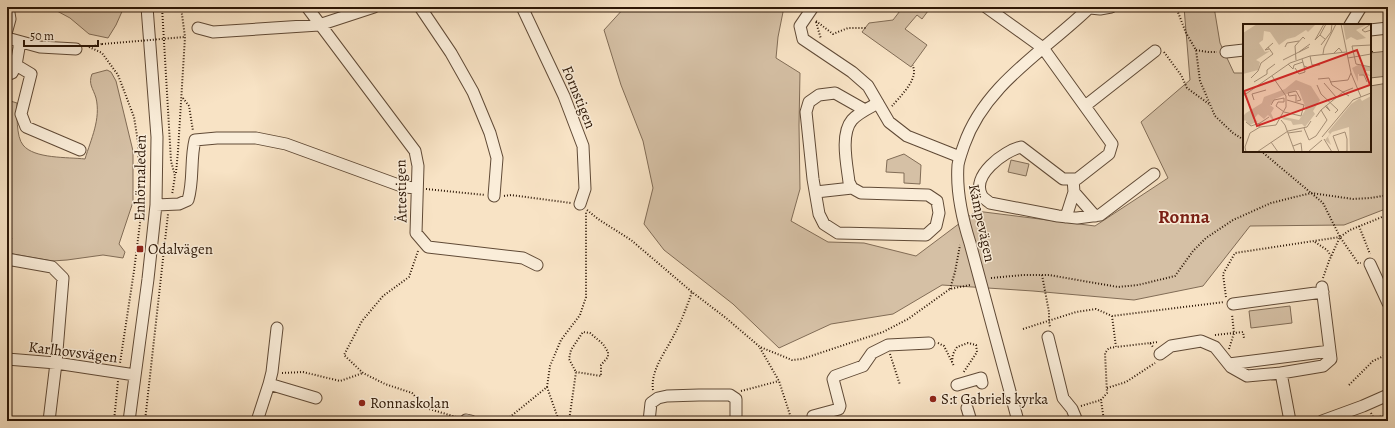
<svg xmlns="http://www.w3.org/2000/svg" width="1395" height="428" font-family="Alegreya,serif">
  <rect width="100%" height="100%" fill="#f8e3c5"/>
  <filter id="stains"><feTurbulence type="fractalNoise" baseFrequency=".005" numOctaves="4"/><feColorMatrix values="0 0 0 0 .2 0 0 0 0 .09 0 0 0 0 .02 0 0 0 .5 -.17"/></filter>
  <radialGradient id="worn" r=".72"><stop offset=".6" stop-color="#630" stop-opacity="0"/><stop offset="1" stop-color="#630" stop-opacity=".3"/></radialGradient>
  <path fill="#d5c0a5" stroke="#816c56" d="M53,7H124L116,25L108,38L89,34L70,18L57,11Z
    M625,7H784L778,37L776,58L800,73L799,125L800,189L791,221L828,242L864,243L916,256L976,211L1095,226L1168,178L1141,122L1190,80L1184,7H1214L1220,43L1234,73H1244V151H1370V86L1388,83V208L1344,225L1250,226L1203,286L1134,300L1033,291L942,285L893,314L831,324L779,348L733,304L664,250L644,224L653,188L643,141L621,85L604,30Z
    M903,7H931L922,19L917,15L905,29L927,45L911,67L862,32L869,23L893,20Z
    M1388,51V76L1370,78V53Z
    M107,70L111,72L116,81L133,151V202L119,244L125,252L123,258L103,255L67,260L52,261L7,253V248L12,238L7,233V100L17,103C17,113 16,137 23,145C34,159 68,157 85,159C91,139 101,119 96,98C93,88 88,84 92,74Z
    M904,154L921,165L920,184L904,183V173L886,172L887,160Z
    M1011,160L1029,164L1026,176L1008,172Z
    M1290,306L1292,323L1251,328L1249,311Z"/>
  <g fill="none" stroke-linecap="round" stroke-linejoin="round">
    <g stroke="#604a36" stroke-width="13">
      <path id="minor" d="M307,7L415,151L418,166L416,233L428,247L523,258L537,265
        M420,7L451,53L473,92L490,133L497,158L494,196
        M522,7L564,96L583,146L585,189L580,204
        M813,7L800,26L803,39L852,72L868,86L889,122L907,136L960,157
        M986,7L1043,48L1112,144L1109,154L1077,179H1063L1021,147C1004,151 970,176 982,196C984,199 988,201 990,203L1058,216L1077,218L1100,215L1154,174
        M1090,8L1100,9L1111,7
        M1350,25L1361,7
        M198,28L213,32L319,25L374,7
        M7,30L10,19L8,7
        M1370,30L1388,28
        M7,38L40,47L76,49
        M20,42L16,65L31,74L21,114L26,127L80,150
        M1226,52L1244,50
        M7,75L12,73L16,65
        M1085,106L1155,51
        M865,110L835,93L819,95L809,102L806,112L813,179L819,214L824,224L838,233L926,235L936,226L939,213L937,201L928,195L861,193L852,188L849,182C847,165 840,134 852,120C858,113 869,108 878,103
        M816,192L852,188
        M1074,192L1095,216
        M156,205L179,204L188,200C194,180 190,160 195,140L217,138H256L286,144L404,187L417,188
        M1066,217L1074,192L1073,179
        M7,259L52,267L63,278L56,363L49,421
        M1370,264L1388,303
        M1233,304L1323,292
        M277,328L272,372L269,384L316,398
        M1048,337L1063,398L1072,409L1077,421
        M1160,354L1171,346L1201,341L1215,347L1231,367L1247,376L1281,373L1323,366L1331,359L1322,287
        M7,359L56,363L135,375
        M1229,364L1330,351
        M1281,373L1290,421
        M957,385L981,378L982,383
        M967,408L971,421
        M813,416L839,409L840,406L833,379L835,376L863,366L872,353L888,345L929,343
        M466,420L471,421
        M129,421L148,279L156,205L157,137L147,7
        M257,421L269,384
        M649,421L651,403L658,398L667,396L699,395H730L736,399V421
        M1018,421L970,243C962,218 956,192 958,165C959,159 962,151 964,145C985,84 1046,50 1090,7
        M1322,421L1363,406L1388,395"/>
    </g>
    <path stroke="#2d1706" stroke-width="2" stroke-dasharray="1 2" stroke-linecap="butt" d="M162,7L171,161L175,176L172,195
      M934,7L940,9L948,7
      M1176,7L1186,33L1196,50L1200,81L1215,116L1233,133L1244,140
      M816,21L833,34L848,28H866
      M816,22L821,39
      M89,47L102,53L118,75L134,117L138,142L140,223L134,271L120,363
      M89,47L102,44
      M1370,49L1373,53
      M1196,50L1208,52H1217
      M1164,52L1181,75L1187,88L1209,104
      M183,98L189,106L193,131
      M892,106C899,98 915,82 914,71C914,69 913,67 913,65
      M1261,151L1323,203L1340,237L1358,263H1361
      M176,173L178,151L185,37L181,7
      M426,189L485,195
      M504,196L511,195L571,203
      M587,210L598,219L631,240L692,292L726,318L760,347L792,360L802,359L883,332L908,319L950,289L970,285
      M1359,226L1370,254
      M1315,242L1327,250L1331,256
      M418,251L409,277L383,296L362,321L344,355L363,373L385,384L412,393L426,408L456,417
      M1042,275L1049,312V321L1050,327
      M991,278L1023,275H1049L1118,287L1138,285L1175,276L1193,251L1206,238L1233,220L1271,203L1311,193L1353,199L1370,198L1388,195
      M1323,278L1329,261L1340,237L1350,230L1382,217L1388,220
      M950,289L955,272L960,245
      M1226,297L1223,274L1235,253L1340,237
      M1112,316L1116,347L1150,343L1153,347
      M1023,329L1076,312L1096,309L1112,316L1224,302
      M1215,335L1243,332L1244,338
      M938,343L944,346L954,366
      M1150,343L1158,342
      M760,348L779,381L792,421
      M1229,349L1234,333L1232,314
      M890,354L900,385
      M952,362L953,354L957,347L968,343L976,345L977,352L963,373
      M282,373L303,372L340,381L363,373
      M1349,385L1373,361L1388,354
      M547,387L559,421
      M1107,388L1126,382L1155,363
      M653,390C650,370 667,350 675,333C682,320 687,306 692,292
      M741,391L779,381
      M1081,406L1101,400
      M1371,413L1375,421
      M1374,418L1388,415
      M114,421L118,381
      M145,421L168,214
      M505,421L547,387L550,366L561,340L580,315L586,297V212
      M569,421L576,372L569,359L571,350L583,332L590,333L603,344L608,352V357L601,365V376L576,372
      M1104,421L1101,400L1107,393L1105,353L1109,348L1116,347
      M1171,421L1180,420L1183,421
      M1303,421L1313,418"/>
    <use href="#minor" stroke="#faedd9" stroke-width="11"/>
    <path stroke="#2d1706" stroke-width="2" stroke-dasharray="1 2" stroke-linecap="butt" d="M102,44L185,37"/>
  </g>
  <g fill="#8f2418" stroke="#faedd9" stroke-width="1.5">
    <rect x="136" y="245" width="8" height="8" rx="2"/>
    <circle cx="933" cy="399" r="4"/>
    <circle cx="362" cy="403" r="4"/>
  </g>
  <g text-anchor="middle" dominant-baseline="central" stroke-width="3" stroke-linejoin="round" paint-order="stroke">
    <g font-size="15" fill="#2d1706" stroke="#faedd9">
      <text transform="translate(579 97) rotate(68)">Fornstigen</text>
      <text transform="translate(140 178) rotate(-89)">Enhörnaleden</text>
      <text transform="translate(401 191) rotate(-91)">Ättestigen</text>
      <text transform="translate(982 223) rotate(78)">Kämpevägen</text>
      <text transform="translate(73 352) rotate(7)">Karlhovsvägen</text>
    </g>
    <g font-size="15" fill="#2d1706" stroke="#faedd9" text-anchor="start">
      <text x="148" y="249">Odalvägen</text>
      <text x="941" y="399">S:t Gabriels kyrka</text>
      <text x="370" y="403">Ronnaskolan</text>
    </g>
    <g font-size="19" font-weight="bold" fill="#7a1f14" stroke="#faedd9">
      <text x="1184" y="217">Ronna</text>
    </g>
  </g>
  <g transform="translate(1243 24)">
    <rect width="128" height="128" fill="#f8e3c5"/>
    <path d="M14,0H73L65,8L63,6L52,13L44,15L36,21L27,8L21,7L20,16L16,19L22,28L27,27L13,36L17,38L15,46L0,50V9ZM100,0H125L113,6L123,14L114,16L108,13L103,16ZM115,41L127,43V47H121L128,52L115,50V58L109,44ZM53,56L68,62L77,76L70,87L72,90L62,103L59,100L50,101L48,97L39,95L41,93L56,96L63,85L56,66H53L32,75L27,81L31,84L28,89L32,98L25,91L21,95L15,90L10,96L15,97L7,101L2,96L0,98V106V92L3,89L19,79L21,73L42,65ZM128,72L127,128H110L109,108L110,128H107L106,103L89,108L85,113L88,121L82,116L87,110L85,108L108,80L117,74L119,77Z" fill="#d5c0a5"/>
    <path fill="none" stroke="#a79179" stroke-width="1" d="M98,0L108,49L118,73M128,0L119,6L122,8L128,6M77,11L72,16L81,0M82,15L77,11L83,0M78,21L88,8L89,0M128,21L109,22L113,40L128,43M42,23L44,19L56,17M26,25L22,26L30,19M56,28L67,20M91,29L96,24L99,28M80,30L81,24L93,0M67,32L69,41H77M105,34L128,30M59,35L61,42L66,44M40,36L66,23M53,36L52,22L60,13L62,15M45,40L50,45L51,41L60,38M52,44L56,50L62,48L61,42M116,51H121L124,58M8,54L15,47L18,39L30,30L25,23M75,55L86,54L89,61L106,72M11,58L24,50V46L32,40M87,58L105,56L108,49M81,59L93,73M74,61L78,70L95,86L92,89M0,72L47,39L67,32L103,28M11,76L9,70L23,66M53,78V71L46,72L45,69L53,67L58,76L54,77M28,81L31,76L41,74V78H35L33,82L41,88L58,92L61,81L44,76M82,82L87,87L83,81M78,86L100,68L110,64M38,96L42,101L52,128M3,98L8,102L17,99M16,103L17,99L26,93M61,104L66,116L73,112L84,96L78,86L73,93M45,109L59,107M79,113L110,76L128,69M81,115L89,128M28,118L35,128M50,122L58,119L59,128M3,128L2,123L7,109L17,103L33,101L43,83V72L29,52M14,128L45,107L64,103L68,97M65,128L79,116M96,128L90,112L102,108L104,115V127L102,128"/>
    <path fill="#d62828" fill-opacity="0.15" stroke="#d62828" stroke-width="2" d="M114,26L127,61L14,102L1,67Z"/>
    <rect width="128" height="128" fill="none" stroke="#2d1706" stroke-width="2"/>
  </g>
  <rect width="1395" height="428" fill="none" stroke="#f8e3c5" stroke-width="24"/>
  <rect x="8" y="8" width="1379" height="412" fill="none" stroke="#2d1706" stroke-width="2"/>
  <rect x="12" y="12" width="1371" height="404" fill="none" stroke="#2d1706"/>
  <path d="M24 40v6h74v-6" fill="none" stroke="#2d1706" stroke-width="2"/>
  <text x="30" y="40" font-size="12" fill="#2d1706" stroke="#faedd9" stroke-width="3" paint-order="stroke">50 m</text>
  <rect width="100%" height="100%" filter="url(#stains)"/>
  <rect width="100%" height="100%" fill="url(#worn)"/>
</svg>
